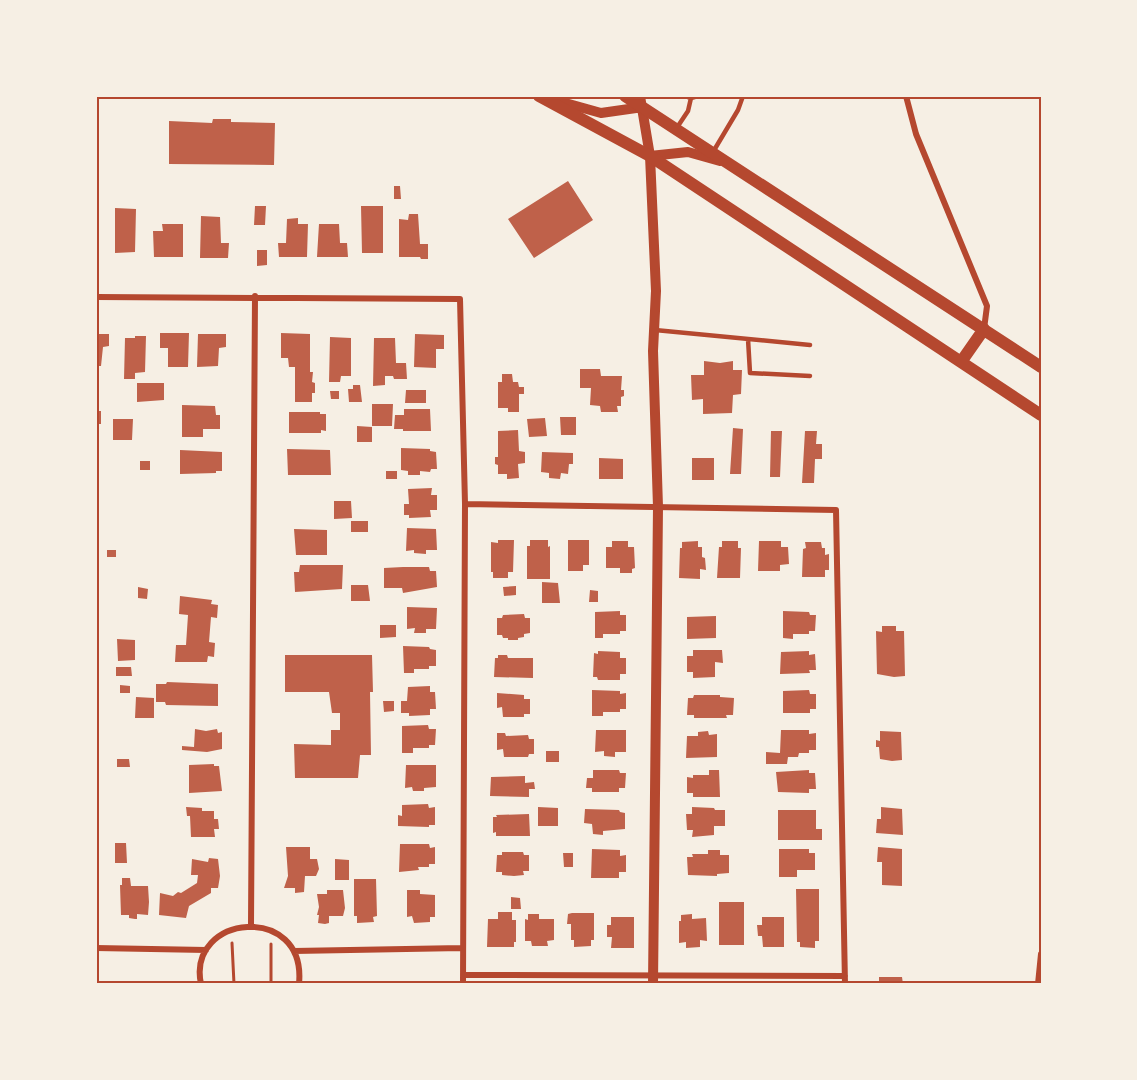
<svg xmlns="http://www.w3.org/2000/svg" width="1137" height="1080" font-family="'Varela Round',sans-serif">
  <rect width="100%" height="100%" fill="#f6efe4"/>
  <path fill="#bf614a" d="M213,119H231V122L275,123L274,165L169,164V121L212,123Z
    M568,181L593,220L534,258L508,219Z
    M394,186H400L401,199H394Z
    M255,206H266L265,225H254Z
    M361,206H383V253H362Z
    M115,208L136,209L135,252L115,253Z
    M409,214H418L420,244H428V259H421L420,257H399V219L408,220Z
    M201,216L220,217L221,243H229L228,258H200Z
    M298,218V224H308L307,257H279L278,243H286L287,219Z
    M162,224H183V257H154L153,231H163Z
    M319,224H339L340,243H347L348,257H317Z
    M257,250H267V265L257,266Z
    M160,333H189L188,367H168V348H160Z
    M281,333L310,334V372H313L312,382L315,383V393H312V402H295V367H289L288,358H281Z
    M96,334H109V346L103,347L101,366H96Z
    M198,334H226V347L219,348L218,366L197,367Z
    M415,334L444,335V349H436V368L414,367Z
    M135,336H146L145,372L135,373V379H124L125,338H135Z
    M330,337L351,338V376H341L340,382H329Z
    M374,338H395L396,363H406L407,379H394L393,376H385V385L373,386Z
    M704,361L720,363L733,361V370H742L741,394L733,395L732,413L703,414V399L692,400L691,375H704Z
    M580,369H600L601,376H622L621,390H624V396L621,397V406H617L618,412H601L600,406L590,405L591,388H580Z
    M502,374H512L513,382H518L519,387H524V394H519V412H508V408H498V382H502Z
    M137,383H164V400L137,402Z
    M353,385H360L362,402H349L348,389H353Z
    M406,390H426V403H405Z
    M330,391H339V399H331Z
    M372,404H393L392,426H372Z
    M182,405L215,406L216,415H220V429H203V437H182Z
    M404,409H430L431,431H403V429H394L395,415H404Z
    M96,411H101V424H96Z
    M289,412H320V414H326V431L321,430V433H289Z
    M560,417H576V435H561Z
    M545,418L547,436L529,437L527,419Z
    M113,419H133L132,440H113Z
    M357,426L372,427V442H357Z
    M733,428L743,429L741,474H730Z
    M518,430L519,451L525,452V463L518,464L519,478L507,479V474H498V465L495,464V457H498V431Z
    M771,431H782L780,477H770Z
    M805,431H817L816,444H822V459H815L814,483H802Z
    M401,448L430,449V451L436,452L437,469H431L430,472L420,471V475H408V471L401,470Z
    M287,449L330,450L331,475H288Z
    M180,450L222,452V471H216V473L180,474Z
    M542,452L573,453V464H569L568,474L561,473L560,479L549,478V473L541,472Z
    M599,458L623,459V479H599Z
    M692,458H714V480H692Z
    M140,461H150V470H140Z
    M386,471H397V479H386Z
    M432,488L431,495H437V510H430L431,517L409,518V515H404V504H409L408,489Z
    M334,501H351L352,518L334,519Z
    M351,521H368V532H351Z
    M407,528L436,529L437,550H426V554L414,553V550L406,551Z
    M294,529L327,530V555H296Z
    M498,540H514L513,572H508V578H493V572H491V542L498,543Z
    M530,540H548V547L550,546V579H527V546H530Z
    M568,540H589V565H583V571H568Z
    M612,541H628V547H634L635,568L632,569V573H620V568H606V547H612Z
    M698,541V547H702V557L705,558L706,570L700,569V579L679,578L680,548H682V542Z
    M722,541H738V548H741L740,578H717L719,547H722Z
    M759,541H781V547H788L789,564L780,565V571H758Z
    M805,542H821L822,548H825V555L829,554V570H825V577H802L803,549L806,548Z
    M107,550H116V557H107Z
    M300,565H343L342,589L295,592L294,572H299Z
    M403,567H429L430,571H436L437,587L403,593L402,588H384V568Z
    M542,582L558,583L560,603H542Z
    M351,585H368L370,601H351Z
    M516,586V595L504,596L503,587Z
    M138,587L148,589L147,599L138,598Z
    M590,590L598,591V602H589Z
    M180,596L212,600L211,604L218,605L217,618L211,617L209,642L215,643L214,657L208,656L207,662H175L176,645H186L188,615L179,614Z
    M407,607L437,608L436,629H426V633H414L415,628L407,629Z
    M620,611V615H626V631H620V634H603V638H595V612Z
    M783,611L809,612L810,615H816L815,631H809V634H793V639L783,638Z
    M524,614L525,618H530V633L524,634V637L518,638V640H508V638H503L502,635H497V618H502L503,615Z
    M716,616V638L687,639V617Z
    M380,625H396V637L380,638Z
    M882,626H896V631H904L905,676L894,677L877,674L876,631L882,632Z
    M117,639L135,640V660L118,661Z
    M403,646L429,647L430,649L436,650V666H429V669H414V673H404Z
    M693,650H722L723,663L715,662V677L693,678V672H687V656H693Z
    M598,651L620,652V658H626V674H620V680H598L597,677H593L594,653L598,654Z
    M809,651V655L815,654L816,670H809L810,673L780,674L781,652Z
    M285,655H372L373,692H370L371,755H360L358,778H295L294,744L331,745V730H340V713H332L329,692H285Z
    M498,655H507L508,658H533V678L494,677L495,658H498Z
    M116,667H131L132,676H116Z
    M167,682L218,684V706L166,705L165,702H156V684H166Z
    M120,685L130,686V693H120Z
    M430,686V692H435L436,709H430V715L409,716V713H401V701H407L408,687Z
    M592,690L620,691V694L626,693V709H620V712H603V716H592Z
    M809,690L810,694H816V709H810V713H783V691Z
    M497,693L524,695V699H530V714H524V717H503L502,707L497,708Z
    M694,695H720V697L734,698L733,715H726L727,718H694V715H687L688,698H693Z
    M136,697L154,698V718H135Z
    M383,701H394V711L384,712Z
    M428,725L429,729H436L435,745H429V748H413V753H402V726Z
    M195,729L206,731L217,729L218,733L222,732V749L207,752L182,750V746L194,747Z
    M596,730H626V752H615V757L604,756V751L595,752Z
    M781,730H809V734L816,733V750H809V753H799L798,757H788L787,764H766V752L780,753Z
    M708,731L709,735L717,734V757L686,758L687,736H698V732Z
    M880,731L901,732L902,760L892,761L880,759L879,747H876V740L880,741Z
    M497,733H505L506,736L528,735L529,739H534V754H529L528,757H504L503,749L497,750Z
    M546,751H559V762H546Z
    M117,759H129L130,767H117Z
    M214,764V766H219L222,791L189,793V765Z
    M406,765H436V787L424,788V791H413L412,787L405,788Z
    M593,770H619L620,773H626L625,788H619V792H592V788H586L587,778H593Z
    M709,770H719L720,797H693V793H687V777L693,778V775H709Z
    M809,770V773H815L816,789H809V793L778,792L776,772Z
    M525,776V783L534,782L535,789H529V797L490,796L491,777Z
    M428,804L429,808L435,807V825H429V827L398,826V815L402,816V805Z
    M186,807L202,808V811H214V819H218L219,829H214L215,837H191L190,816H187Z
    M538,807L558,808V826H538Z
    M692,807L714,808L715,810H725V826H714V835L692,837L693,830H687L686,814H692Z
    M881,807L902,809L903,835L876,833L877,819H881Z
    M585,809L619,810L620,812L625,813V829L603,831V835L593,834L592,824L584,823Z
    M778,810H816V829H822V840H778Z
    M529,814L530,836H496V832L493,833V817H497L496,815Z
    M115,843H126L127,863H115Z
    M400,844H429L430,848L435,847V864H429V867H418L419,870L399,872Z
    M286,847H310V859H317L319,869L316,876H305L304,892L295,893V888H284L288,876Z
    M878,847L902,849V886L882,885V862H877Z
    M592,849L620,850V856L626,855V872H619V878H591Z
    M779,849H809V853H815V870H797V877H779Z
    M708,850H720V855H729V873L717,874V876L688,875L687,857H693L692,854H708Z
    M502,852H523L524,855H529V871H523L524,875L514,876L502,875V872H496L497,855H502Z
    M563,853H573V867H564Z
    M209,858L218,859L220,876L218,888H211V893L189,906L186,918L159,915L160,893L173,896L178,892L181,893L197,883L198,875H191L192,859L208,862Z
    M335,859L349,860V880H335Z
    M122,878H130L131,886H148L149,902L148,915L137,914V919H135L129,918V915H121L120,885H122Z
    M354,879H376L377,916L373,917L374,922L357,923V916H354Z
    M796,889H819V941H815V948L800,947V942H797Z
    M327,890H343L345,908L343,916H329V923L325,924L318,923L319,915H317L319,907L317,894H327Z
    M407,890H420V894L435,895V917H430V922L414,923L412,916L407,917Z
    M511,897L520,898L521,909H511Z
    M719,902H744V945H719Z
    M498,912H512V920H516V942H514V947H487L488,919H498Z
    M572,913H594V940H591V946L574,947V940H571V924H567L568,914Z
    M528,914H539V919H554V940L547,941L548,946H532L531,941H525V919L528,920Z
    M692,914V919L706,918L707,941L700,940V947L686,948V942L679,943V921H681V915Z
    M611,917H634V948H611L612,937H607V925H611Z
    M762,917H784V947H763L762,936H758L757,925H762Z
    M879,977H902L903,984H879Z"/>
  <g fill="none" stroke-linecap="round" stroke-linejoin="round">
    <path stroke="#b5482f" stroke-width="3" d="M232,943L234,984
      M271,984V944"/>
    <path stroke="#b5482f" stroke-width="4.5" d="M685,96L691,98L698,96
      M676,129L688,111L691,98
      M713,152L738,110L743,96
      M655,330L810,345
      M748,339L750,373L810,376"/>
    <path stroke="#b5482f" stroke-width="6" d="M906,96L916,134L987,306L984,329
      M96,297L460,299L465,504L463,984
      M465,504L836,510L845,984
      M251,925L255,296
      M96,948L206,950
      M294,951L462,948
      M463,975L845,976
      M201,984C186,914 307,902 299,984
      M1038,984L1041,954"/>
    <path stroke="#b5482f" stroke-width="10" d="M640,96L650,156L656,291L653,351L658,507L653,984
      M551,99L601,113L643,107
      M650,156L688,152L720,161"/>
    <path stroke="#b5482f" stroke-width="12" d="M539,96L650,156L1041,415
      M625,96L1041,367
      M961,362L984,329"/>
  </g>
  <rect width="1137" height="1080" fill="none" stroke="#f6efe4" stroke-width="195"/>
  <rect x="98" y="98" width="942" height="884" fill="none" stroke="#b5482f" stroke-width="2"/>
</svg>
